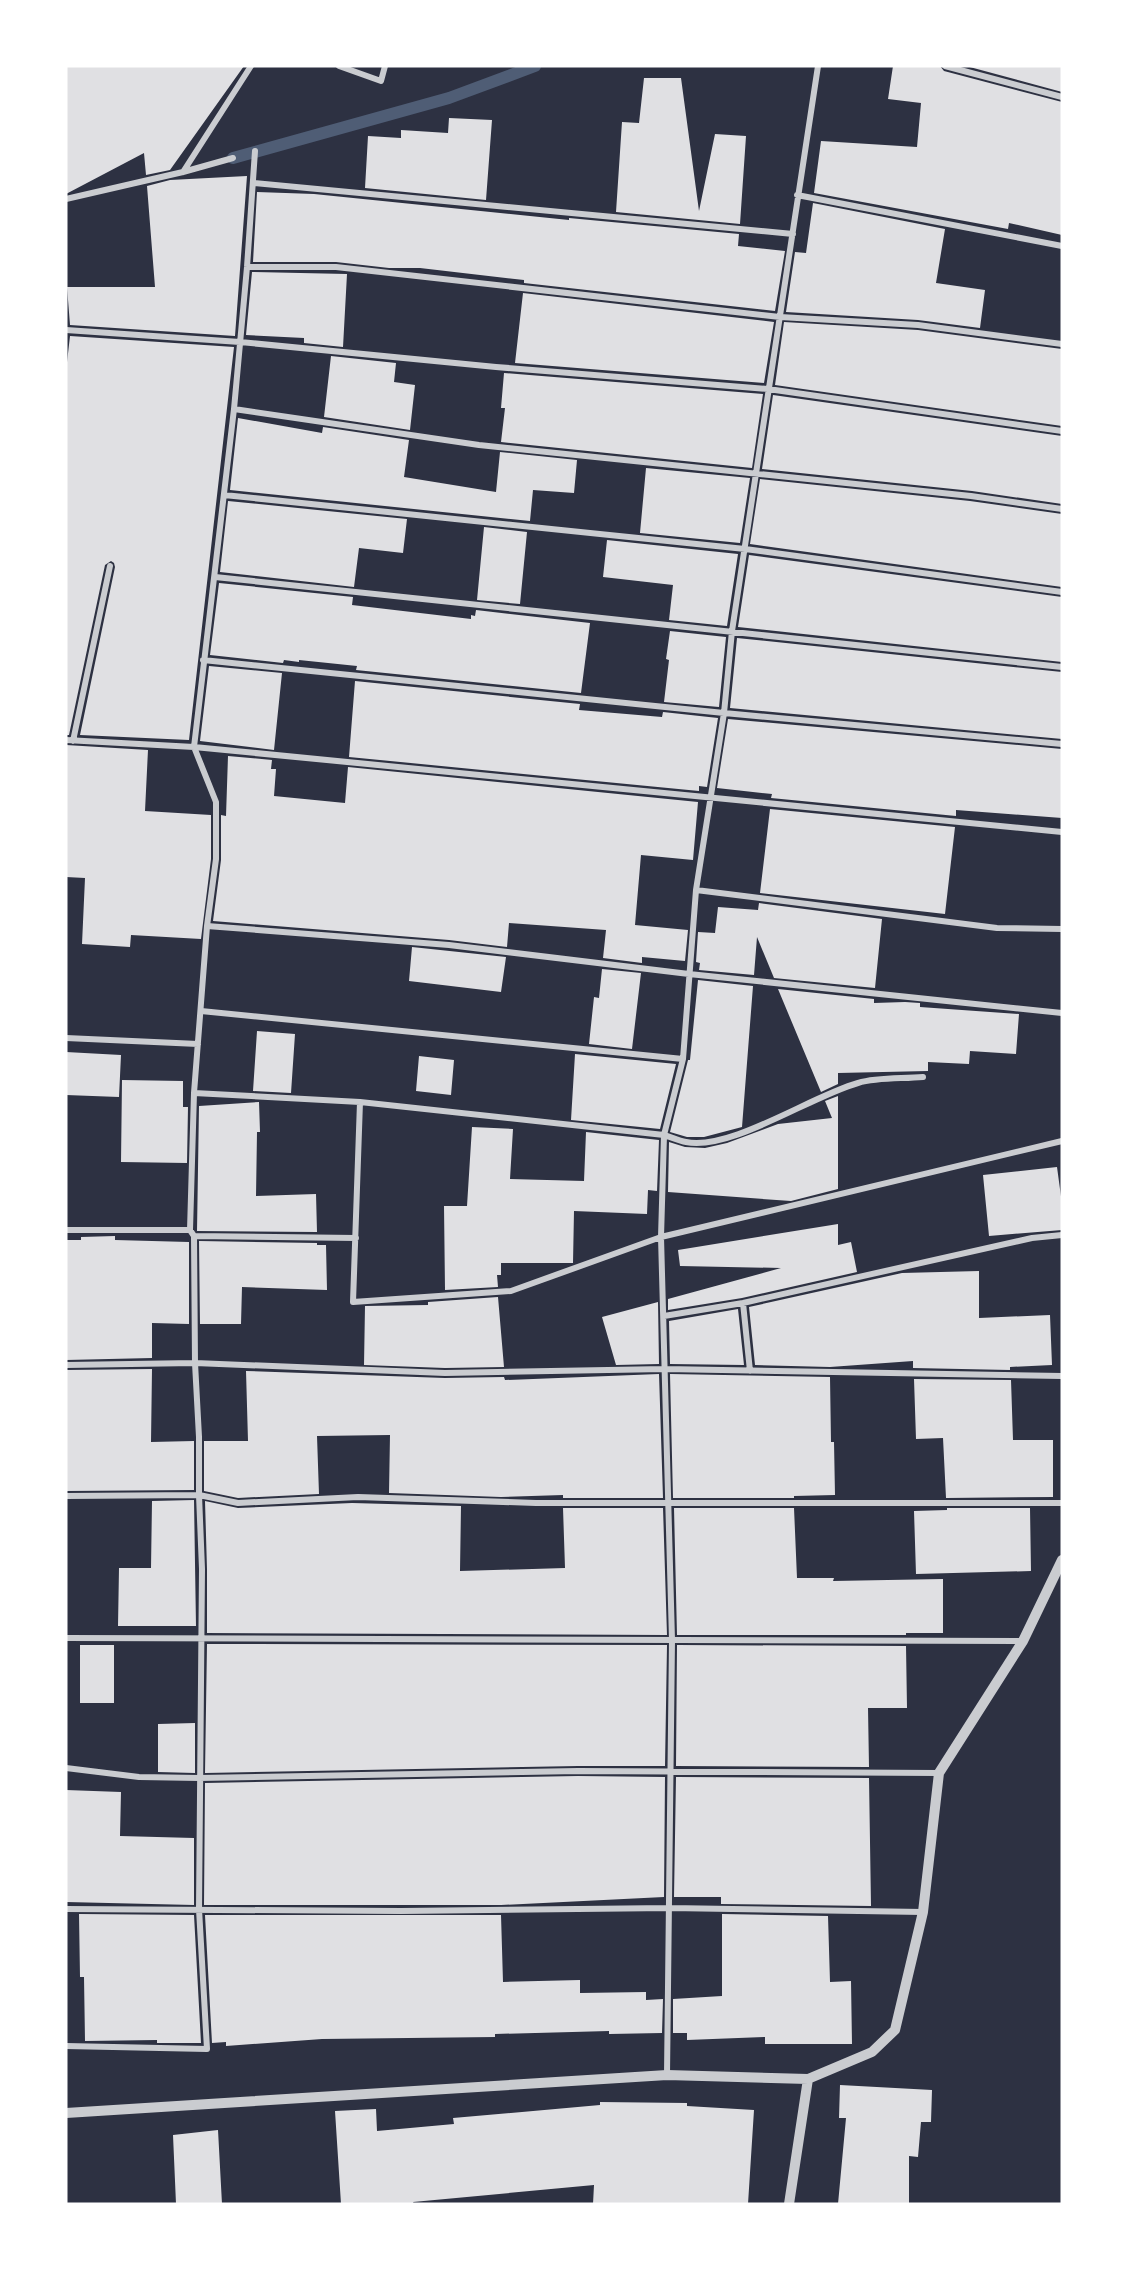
<svg xmlns="http://www.w3.org/2000/svg" width="1128" height="2270" font-family="Arial,sans-serif">
  <rect width="100%" height="100%" fill="#2d3142"/>
  <g fill="none" stroke-linecap="round" stroke-linejoin="round">
    <path stroke="#4f5d75" stroke-width="12" d="M233,158L449,98L535,66"/>
  </g>
  <path fill="#e0e0e3" d="M66,66H244L170,170L146,175L144,153L66,194Z
    M893,66H940L944,71L1062,102V235L1009,223L1008,229L814,193L821,141L917,147L921,103L888,99Z
    M966,66H1062V92Z
    M644,78H681L699,211L715,134L746,136L740,224L616,212L622,122L639,123Z
    M449,118L492,120L486,200L365,188L368,136L401,138V130L448,133Z
    M247,176L235,336L70,325L67,287H155L147,186L170,180Z
    M257,192L314,194L569,220V218L739,234L738,246L785,251L775,311L524,283V280L420,268H389L336,262H253Z
    M813,203L945,229L936,283L985,290L980,328L918,320L786,312L795,252L806,253Z
    M252,272L347,274L343,347L304,343V338L246,335Z
    M523,293L774,322L764,383L515,363Z
    M784,322L918,330L1062,349V426L775,385Z
    M70,336L234,347L189,740L80,735L115,567L114,563L111,561L105,565L69,735H66V371Z
    M331,356L396,363L394,382L415,385L410,430L324,417Z
    M504,373L763,394L752,468L501,442L505,408H501Z
    M773,395L1062,436V504L972,491L762,469Z
    M238,418L322,433L323,427L409,440L404,477L496,492L500,452L577,460L574,493L533,490L530,521L230,490Z
    M646,468L750,478L740,543L640,533Z
    M760,479L970,501L1062,514V587L750,544Z
    M228,501L407,519L403,553L359,548L354,587L220,572Z
    M484,527L527,532L520,604L477,600Z
    M607,540L738,554L727,626L669,620L673,585L603,577Z
    M749,555L1062,597V662L738,627Z
    M219,583L353,597L352,605L471,619V615L475,616L476,610L590,623L581,693L356,670L357,666L299,660V662L284,660L283,663L210,655Z
    M670,631L726,637L719,707L664,702L669,660L666,659Z
    M737,638L1062,672V739L730,708Z
    M209,666L282,673L274,750L200,741Z
    M355,681L580,704L579,710L662,717L663,712L718,718L707,787L699,786V791L349,757Z
    M728,719L1062,749V818L956,810V816L771,798L772,794L717,788Z
    M66,745L148,750L145,811L211,815V859L201,939L131,935L130,947L82,944L85,878L66,877Z
    M228,756L272,760L271,769H276L274,796L345,803L348,767L698,802L693,860L641,855L635,925L688,930L685,961L642,957V963L603,958L606,930L509,923L507,947L449,940L213,921L221,860V815L226,816Z
    M770,809L955,827L945,914L760,893Z
    M759,903L882,919L875,988L774,978L757,937L754,975L699,970L700,963L696,962L698,932L715,933L718,907L758,910Z
    M412,947L506,957L501,992L409,981Z
    M602,969L641,973L632,1049L589,1044L594,997L599,998Z
    M698,980L753,986L742,1127L704,1137H687L670,1132L688,1060H690Z
    M778,989L874,999V1003L905,1002L920,1003V1007L1019,1014L1016,1054L970,1051L969,1064L928,1062V1071L838,1073V1084L821,1092Z
    M257,1031L295,1034L291,1093L253,1091Z
    M66,1052L121,1055L119,1097L66,1095Z
    M575,1054L676,1064L660,1129L571,1120Z
    M419,1056L454,1060L451,1095L416,1091Z
    M122,1080L183,1081V1107H188L187,1163L121,1162Z
    M838,1096V1189L791,1201L668,1192L669,1142L685,1147L705,1148L727,1143L778,1124L832,1118L825,1101Z
    M259,1102L260,1132H257L256,1196L316,1194L317,1232L197,1231L199,1106Z
    M472,1127L513,1129L510,1179L584,1181L586,1132L659,1140L657,1191L648,1190L647,1214L574,1211L573,1263H501V1275H497L498,1287L445,1290L444,1206H467Z
    M1057,1167L1062,1204V1230L989,1236L983,1175Z
    M838,1224V1245L851,1242L857,1272L742,1298L668,1310V1299L781,1268L680,1266L678,1250Z
    M115,1236V1240L189,1242V1324L152,1323V1358L66,1360V1240H81V1237Z
    M199,1241L317,1243V1245H326L327,1290L242,1287L241,1324H200Z
    M979,1271V1318L1050,1315L1052,1365L1010,1367V1370L913,1368V1361L830,1367L755,1365L749,1307L902,1273Z
    M498,1297L504,1367L445,1368L364,1365L365,1306L428,1305V1302Z
    M658,1302L659,1364L616,1365L602,1317Z
    M738,1309L744,1365L670,1364L669,1321Z
    M152,1369L151,1442L194,1441V1490L66,1491V1370Z
    M246,1371L445,1378L504,1377L505,1380L659,1374L663,1498H563V1495L501,1497L389,1493L390,1435L317,1436L319,1494L238,1498L204,1491V1441H248Z
    M670,1374L830,1377L831,1442H834L835,1495L794,1496V1498H673Z
    M914,1379L1011,1380L1013,1440H1053V1497L946,1498L943,1438L916,1439Z
    M194,1500L196,1626H118L119,1568H151L152,1501Z
    M205,1501L238,1508L352,1503L461,1506L460,1571L565,1568L563,1508H663L667,1635L207,1633V1569Z
    M674,1508H794L797,1578H834L833,1581L943,1579V1633H906V1635H677Z
    M947,1508H1030L1031,1571L916,1574L914,1511L947,1510Z
    M207,1644L667,1645L665,1766H578L205,1773Z
    M80,1645H114V1703H80Z
    M677,1645L906,1646L907,1708H868L869,1767L676,1766Z
    M195,1723V1773L158,1772V1724Z
    M578,1776L665,1777L664,1897L501,1905H204L205,1783Z
    M676,1777L869,1778L871,1906L721,1904V1897H674Z
    M66,1790L121,1792L120,1836L194,1838V1905L66,1902Z
    M79,1914L194,1915L201,2043H157V2040L85,2041L84,1977H80Z
    M722,1914L828,1916L830,1982L851,1981L852,2044H765V2037L687,2040V2033H673V1999L722,1996Z
    M205,1915H501L503,1982L580,1980V1993L646,1992V2000L663,1999L662,2033L609,2034V2031L495,2034V2037L322,2039L226,2046V2042L212,2043Z
    M840,2085L932,2090L931,2122H921L918,2157L909,2156V2204H838L846,2118H839Z
    M600,2102L687,2103V2106L754,2110L748,2204H593L594,2185L413,2202L414,2204H341L335,2111L376,2109L377,2131L454,2124L453,2118L600,2105Z
    M218,2130L222,2204H176L173,2135Z"/>
  <g fill="none" stroke-linecap="round" stroke-linejoin="round">
    <path stroke="#caccd0" stroke-width="6" d="M339,66L381,81L385,66
      M945,66L1062,97
      M183,172L251,66
      M254,183L793,234
      M797,195L1062,246
      M66,199L183,172L233,158
      M247,267H336L780,317L918,325L1062,344
      M66,330L240,342L496,367L768,389L1062,431
      M234,409L479,445L971,496L1062,509
      M224,495L745,549L1062,592
      M215,577L1062,667
      M203,660L724,713L1062,744
      M66,740L194,747L1062,832
      M73,741L110,566
      M696,890L997,928L1062,929
      M207,926L449,945L689,974L1062,1013
      M201,1011L683,1059
      M66,1038L198,1044
      M194,1093L207,926L216,859V802L194,747L234,409L247,267L255,151
      M360,1102L353,1302L511,1291L661,1237L1062,1141
      M66,1230H190
      M194,1236L356,1238
      M743,1303L750,1371
      M664,1316L743,1303L1032,1238L1062,1235
      M66,1365L195,1363L445,1373L665,1369L1062,1376
      M66,1496L199,1495L238,1503L358,1497L536,1503H1062
      M66,1638L1023,1641
      M66,1768L139,1777L199,1778L578,1771L939,1773
      M66,1909L401,1911L670,1908L923,1912
      M66,2046L207,2049L199,1909L202,1569L199,1495V1437L195,1363L194,1236L190,1230L194,1093L360,1102L664,1135C671,1137 679,1141 686,1142C731,1151 811,1096 858,1083C878,1077 902,1079 923,1077
      M667,2075L672,1640L661,1237L664,1135L683,1059L696,890L724,713L732,631L818,66"/>
    <path stroke="#caccd0" stroke-width="10" d="M66,2113L667,2075L808,2079
      M789,2204L808,2079L872,2052L895,2030L923,1912L939,1773L1023,1641L1062,1560"/>
  </g>
  <rect width="1128" height="2270" fill="none" stroke="#ffffff" stroke-width="135"/>
</svg>
